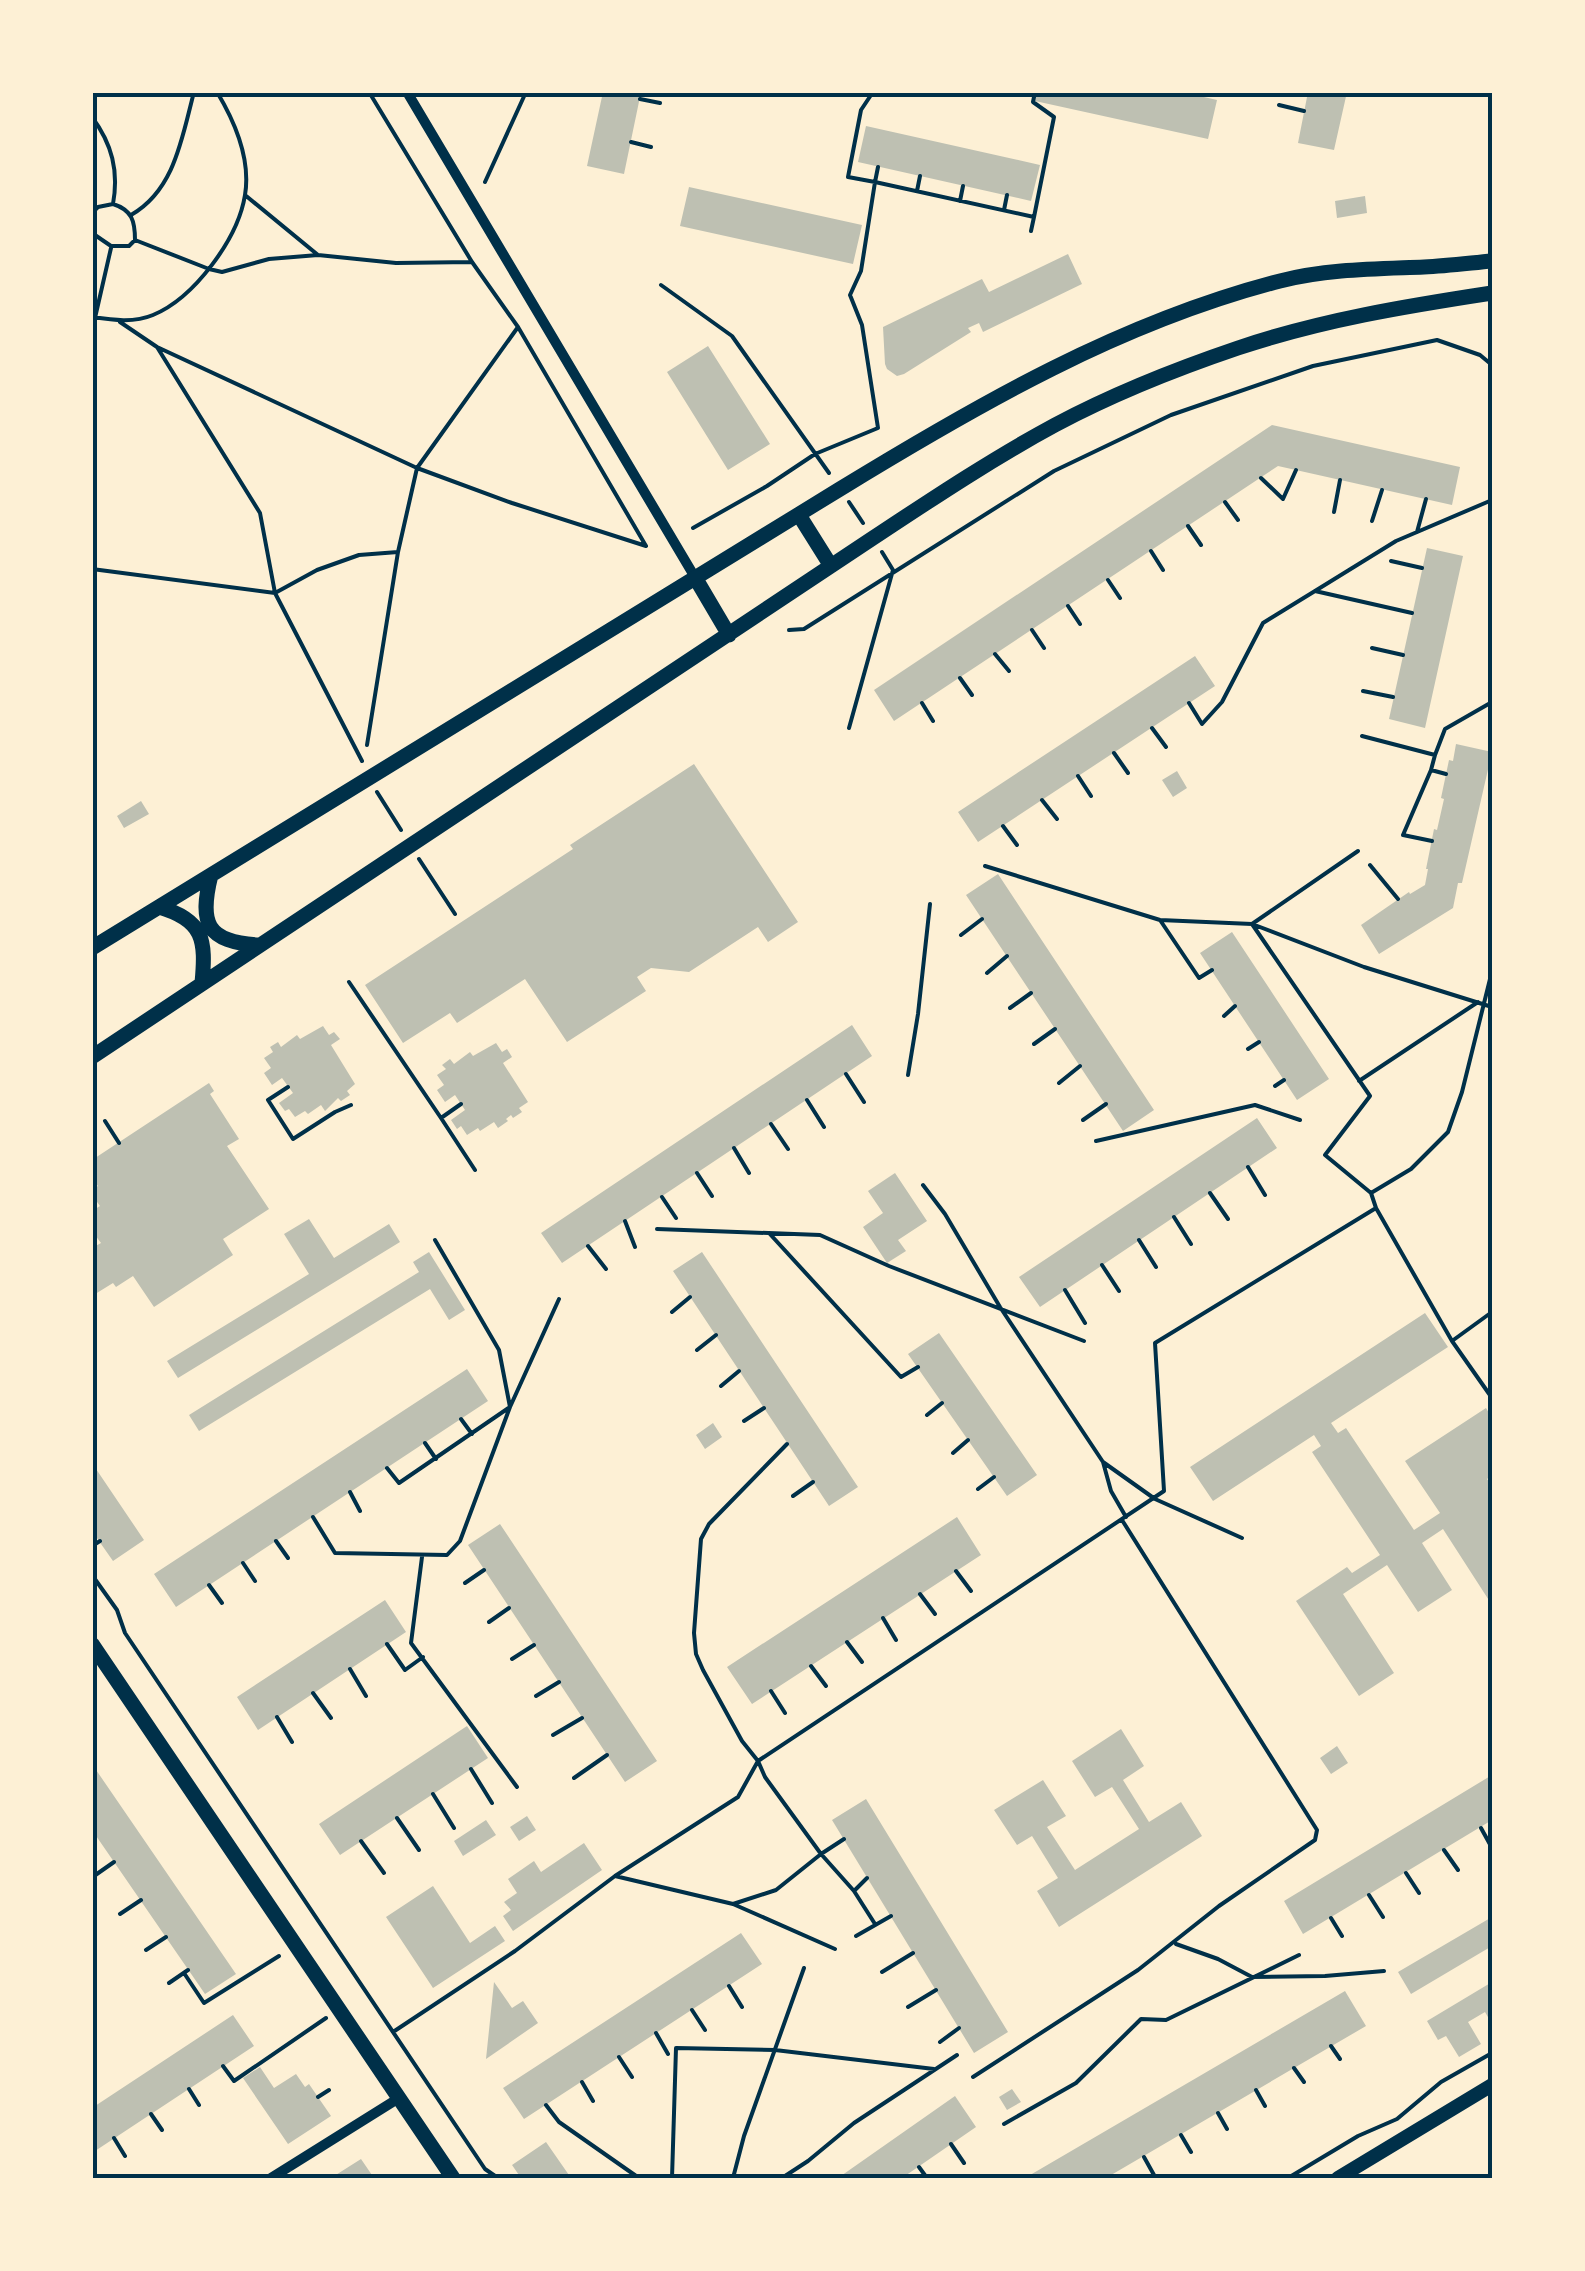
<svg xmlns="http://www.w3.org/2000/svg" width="1585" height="2271" font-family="'Source Sans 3',sans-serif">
  <rect width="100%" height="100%" fill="#fdf0d5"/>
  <path fill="#bec0b2" d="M603,92H641L624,174L587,166Z
    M1037,92H1182L1217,100L1208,139L1035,101Z
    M1308,92H1347L1334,150L1298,143Z
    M866,126L1040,165L1031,201L858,162Z
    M689,187L862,225L853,264L680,226Z
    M1365,196L1367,213L1337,218L1335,201Z
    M1068,254L1082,284L983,332L979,323L968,328L971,332L904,374L897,376L887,369L885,364L883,327L982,279L989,292Z
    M708,346L770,444L728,470L667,372Z
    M1272,425L1460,467L1452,505L1278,466L894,721L874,690Z
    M1427,548L1463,556L1425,728L1389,719Z
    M1195,656L1215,686L978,842L958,812Z
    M1456,744L1492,752L1462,883H1458L1453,908L1379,954L1361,925L1409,892L1410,894L1425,885L1428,869H1426L1434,829L1437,830L1444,799L1441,798L1449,760L1453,761Z
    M694,764L798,922L768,942L758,927L689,972L651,968L637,977L646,991L567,1042L525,979L457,1023L450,1013L403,1043L365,985L573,849L570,845Z
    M1177,771L1187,788L1173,797L1162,780Z
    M141,801L149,814L124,828L117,816Z
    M998,874L1154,1110L1123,1131L966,895Z
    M1232,932L1329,1079L1297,1100L1200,953Z
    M852,1025L872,1056L562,1263L541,1233Z
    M323,1026L329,1035L334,1032L340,1039L331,1045L355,1084L347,1091L350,1095L341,1101L338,1098L325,1111L321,1105L308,1114L305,1111L295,1117L289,1109L285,1111L279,1103L293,1093L282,1078L272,1085L264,1073L271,1068L264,1058L273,1052L270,1047L278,1042L281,1047L297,1035L300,1039Z
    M496,1043L502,1052L507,1049L512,1057L503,1063L528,1102L519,1108L522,1112L513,1118L511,1115L506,1119L508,1121L498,1128L494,1122L480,1131L478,1128L467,1135L461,1126L457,1129L451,1120L465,1110L455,1095L445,1102L437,1090L444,1085L437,1075L446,1069L442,1065L450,1059L454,1064L470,1052L473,1056Z
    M209,1083L214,1091L210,1094L239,1139L227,1146L269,1209L223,1239L233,1255L154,1307L133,1276L116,1287L113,1283L92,1296V1248L101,1243L92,1231V1211L100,1206L92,1195V1190L98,1186L92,1178V1160Z
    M1257,1118L1277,1148L1040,1307L1019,1277Z
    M895,1173L927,1221L898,1240L906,1251L887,1263L863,1227L883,1213L868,1191Z
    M309,1219L334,1258L389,1224L400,1242L178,1378L167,1361L309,1274L284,1234Z
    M429,1252L465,1310L449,1320L430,1289L199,1431L189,1415L419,1272L413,1262Z
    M702,1252L858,1487L829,1506L673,1271Z
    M1425,1313L1448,1347L1331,1423L1338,1433L1346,1428L1414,1530L1440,1513L1405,1461L1486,1408L1492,1418V1475L1487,1479L1492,1486V1605L1443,1529L1422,1543L1452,1590L1418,1612L1387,1565L1343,1594L1394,1673L1359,1696L1296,1601L1347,1567L1352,1573L1380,1555L1312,1452L1321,1446L1314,1435L1213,1501L1190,1467Z
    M939,1333L1037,1475L1007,1496L908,1354Z
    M467,1369L488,1401L176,1607L154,1574Z
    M713,1423L722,1437L705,1449L696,1435Z
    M92,1463L144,1540L113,1561L92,1531Z
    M957,1517L981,1555L752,1704L727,1667Z
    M500,1524L657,1761L625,1782L468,1545Z
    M385,1600L406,1632L258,1730L237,1697Z
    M467,1726L488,1758L340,1855L319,1824Z
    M1121,1729L1144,1766L1123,1780L1149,1822L1181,1802L1202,1836L1059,1927L1037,1891L1058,1878L1032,1836L1017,1845L994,1810L1043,1780L1066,1816L1047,1827L1075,1870L1139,1829L1112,1787L1095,1797L1072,1761Z
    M1337,1746L1348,1763L1331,1774L1320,1758Z
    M92,1764L236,1974L205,1994L92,1830Z
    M1492,1775V1820L1303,1934L1284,1901Z
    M866,1799L1008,2032L974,2053L832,1820Z
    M527,1816L536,1830L519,1841L510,1827Z
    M486,1820L496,1835L463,1856L454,1841Z
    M584,1843L602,1870L513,1931L503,1916L511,1910L504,1902L517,1893L508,1879L534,1861L541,1872Z
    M433,1886L470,1943L495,1926L505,1941L433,1988L386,1917Z
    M1492,1917V1946L1411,1994L1398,1972Z
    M741,1933L762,1964L524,2119L503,2088Z
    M494,1982L512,2008L523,2001L538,2023L486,2059Z
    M1492,1982V2024L1485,2012L1468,2022L1481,2044L1459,2057L1446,2036L1438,2040L1427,2021Z
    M1345,1991L1366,2026L1106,2178H1025Z
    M233,2015L254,2046L92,2153V2108Z
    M260,2067L274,2088L296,2074L305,2087L309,2084L331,2116L288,2144L243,2078Z
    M1012,2089L1021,2102L1007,2110L999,2097Z
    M955,2096L976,2127L902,2178H838Z
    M546,2142L571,2178H521L512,2165Z
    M361,2159L374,2178H331Z"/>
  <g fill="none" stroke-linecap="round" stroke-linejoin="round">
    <path stroke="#003049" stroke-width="4" d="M369,92L472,262L518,327L646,546
      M640,99L660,103
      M1279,105L1304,111
      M92,117C112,144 119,171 113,204L98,207L92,213
      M631,142L651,147
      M878,167L875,182L1034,217L1031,231
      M485,182L526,92
      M917,191L920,176
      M245,195L318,255
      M960,201L963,186
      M113,204C132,210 135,221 135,240
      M1004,210L1007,195
      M131,215C175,190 182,137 194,92
      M1034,217L1054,117L1033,102L1035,92
      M92,233L111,246H129L135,240L209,269L222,272L269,259L318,255L396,263L472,262
      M661,285L732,336L829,473
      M92,317C113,320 134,323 153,315C194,298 238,239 245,195C251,159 235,122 217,92
      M120,322L157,347L417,468L512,503L646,546
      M92,331L111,248
      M157,347L260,513L275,593L362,761
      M1261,478L1283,499L1296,470
      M849,502L863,523
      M1225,502L1238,520
      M1334,512L1340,480
      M1372,521L1382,490
      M1188,526L1201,545
      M693,528L767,486L815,454L878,428L862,325L850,295L861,271L875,182L848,177L861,110L873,92
      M1417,532L1426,499
      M1151,551L1163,570
      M1391,561L1422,568
      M92,569L275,593L317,570L359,555L398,552
      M1108,580L1120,598
      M1315,591L1396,541L1492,500
      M1068,606L1080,624
      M789,630L804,629L1054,471L1171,415L1313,366L1437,340L1480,355L1492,365
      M1032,630L1044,648
      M1372,648L1403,655
      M995,654L1009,671
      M960,678L972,695
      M1363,691L1393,697
      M922,703L933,721
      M1189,703L1202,724L1222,702L1263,623L1315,591L1412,613
      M849,728L893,570L882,552
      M1152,728L1166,747
      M1362,736L1435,755
      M367,745L398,552L417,468L518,327
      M1114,753L1128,773
      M1431,770L1435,755L1445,729L1492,702
      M1078,776L1091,796
      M377,792L401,830
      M1042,800L1057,819
      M1003,826L1017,845
      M1432,841L1403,835L1431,770L1446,774
      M1358,851L1252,924L1370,1096L1325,1155L1371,1193
      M419,859L455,914
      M1370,865L1398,899
      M985,866L1160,920L1252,924L1364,967L1492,1007
      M1160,920L1199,978L1212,970
      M961,935L982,919
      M987,973L1007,956
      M349,982L441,1118
      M1010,1008L1031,993
      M1224,1016L1235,1006
      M1034,1044L1055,1029
      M1248,1049L1259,1042
      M846,1074L864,1102
      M908,1075L918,1014L930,904
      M1359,1081L1478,1002
      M1059,1083L1080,1066
      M1275,1086L1284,1080
      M288,1087L268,1100L293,1139L335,1112L351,1105
      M807,1100L824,1127
      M461,1104L441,1118L475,1170
      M1083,1120L1106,1104
      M105,1121L119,1143
      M771,1124L788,1149
      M1096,1141L1255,1105L1300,1120
      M734,1148L749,1173
      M1248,1167L1265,1195
      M697,1173L712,1196
      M923,1185L945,1214L1000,1307L1103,1462L1111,1491L1126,1517
      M1210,1193L1228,1219
      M662,1197L676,1218
      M1376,1208L1452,1341L1492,1398
      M1174,1217L1191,1244
      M625,1221L635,1247
      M657,1229L820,1235L889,1266L1084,1341
      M769,1233L901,1377L918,1367
      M1139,1240L1156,1267
      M588,1246L606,1269
      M1102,1265L1119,1291
      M1065,1290L1085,1323
      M672,1312L690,1297
      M1452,1341L1492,1312
      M697,1350L716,1335
      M721,1386L739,1371
      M927,1415L942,1403
      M461,1419L472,1434
      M744,1421L764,1408
      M425,1443L436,1459
      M787,1444L709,1524L701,1539L694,1633L696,1654L703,1670L742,1741L758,1761L765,1777L821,1854L854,1891L875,1924
      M953,1453L968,1440
      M1103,1462L1155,1499L1242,1538
      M387,1468L399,1483L510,1407L499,1350L435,1240
      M978,1489L994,1477
      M350,1492L360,1511
      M793,1496L813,1482
      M313,1517L335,1553L447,1555L460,1541L510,1407L559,1299
      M276,1541L288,1558
      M92,1546L100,1541
      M422,1557L411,1643L517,1787
      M243,1563L255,1581
      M956,1571L971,1591
      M92,1575L117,1610L125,1633L485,2169L498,2178
      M465,1583L484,1570
      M209,1585L222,1603
      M920,1594L935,1614
      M883,1618L896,1640
      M489,1622L509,1608
      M847,1642L862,1662
      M387,1644L405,1670L423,1657
      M512,1659L534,1645
      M811,1666L826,1686
      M350,1669L366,1696
      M771,1691L785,1713
      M313,1693L331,1718
      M536,1696L559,1682
      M277,1717L292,1742
      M553,1735L582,1718
      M471,1769L492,1803
      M574,1778L607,1755
      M433,1794L454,1828
      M397,1818L419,1850
      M1481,1828L1492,1848
      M361,1841L384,1873
      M1444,1850L1458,1870
      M1406,1873L1419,1893
      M94,1876L114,1862
      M615,1876L733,1904L776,1890L821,1854L844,1839
      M854,1891L867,1878
      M1369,1895L1383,1917
      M733,1904L835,1949
      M120,1914L141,1900
      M1331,1918L1342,1936
      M856,1936L891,1916
      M1176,1944L1218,1959L1252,1977L1325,1976L1384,1971
      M146,1950L166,1937
      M882,1972L913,1953
      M184,1973L204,2003L279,1956
      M169,1983L188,1970
      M729,1986L742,2007
      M908,2007L936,1990
      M692,2010L705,2030
      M393,2032L515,1951L615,1876L738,1797L758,1761L1164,1491L1155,1343L1376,1208L1371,1193L1411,1169L1448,1132L1462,1092L1492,971
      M656,2033L668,2054
      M940,2042L959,2028
      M1331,2046L1340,2059
      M619,2057L632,2077
      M223,2066L234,2081L326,2018
      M1294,2068L1304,2082
      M973,2077L1138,1970L1219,1906L1315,1840L1317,1830L1122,1520
      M582,2082L593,2101
      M189,2089L199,2105
      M1256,2090L1265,2106
      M318,2097L329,2090
      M546,2105L559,2122L639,2178
      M1218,2113L1227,2129
      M151,2114L162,2130
      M1004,2124L1076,2083L1141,2019L1166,2020L1299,1955
      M1181,2135L1191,2152
      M114,2138L125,2156
      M951,2144L964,2163
      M1144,2157L1154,2175
      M919,2167L927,2178
      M672,2178L676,2048L775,2050L934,2069
      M733,2178L744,2136L804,1968
      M782,2178L808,2161L854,2123L957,2055
      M1288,2178L1358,2136L1397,2119L1441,2082L1492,2053"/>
    <path stroke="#003049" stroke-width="10" d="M407,92L696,579
      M271,2178L399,2098"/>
    <path stroke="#003049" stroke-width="14" d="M1338,2178L1492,2085"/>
    <path stroke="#003049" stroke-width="15" d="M799,515L831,566
      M696,579L729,635
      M211,875C199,923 206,942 259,945
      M159,907C204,920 206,940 202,983
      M92,948L840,489C979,404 1121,322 1280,281C1327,269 1376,269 1424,267C1447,266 1470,263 1492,261
      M92,1057L873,538C932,499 992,459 1055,425C1113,394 1176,369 1238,348C1321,320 1407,306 1492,293
      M92,1644L453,2178"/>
  </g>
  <rect width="1585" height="2271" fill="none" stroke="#fdf0d5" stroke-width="190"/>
  <rect x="95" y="95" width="1395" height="2081" fill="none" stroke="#003049" stroke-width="4"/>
</svg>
